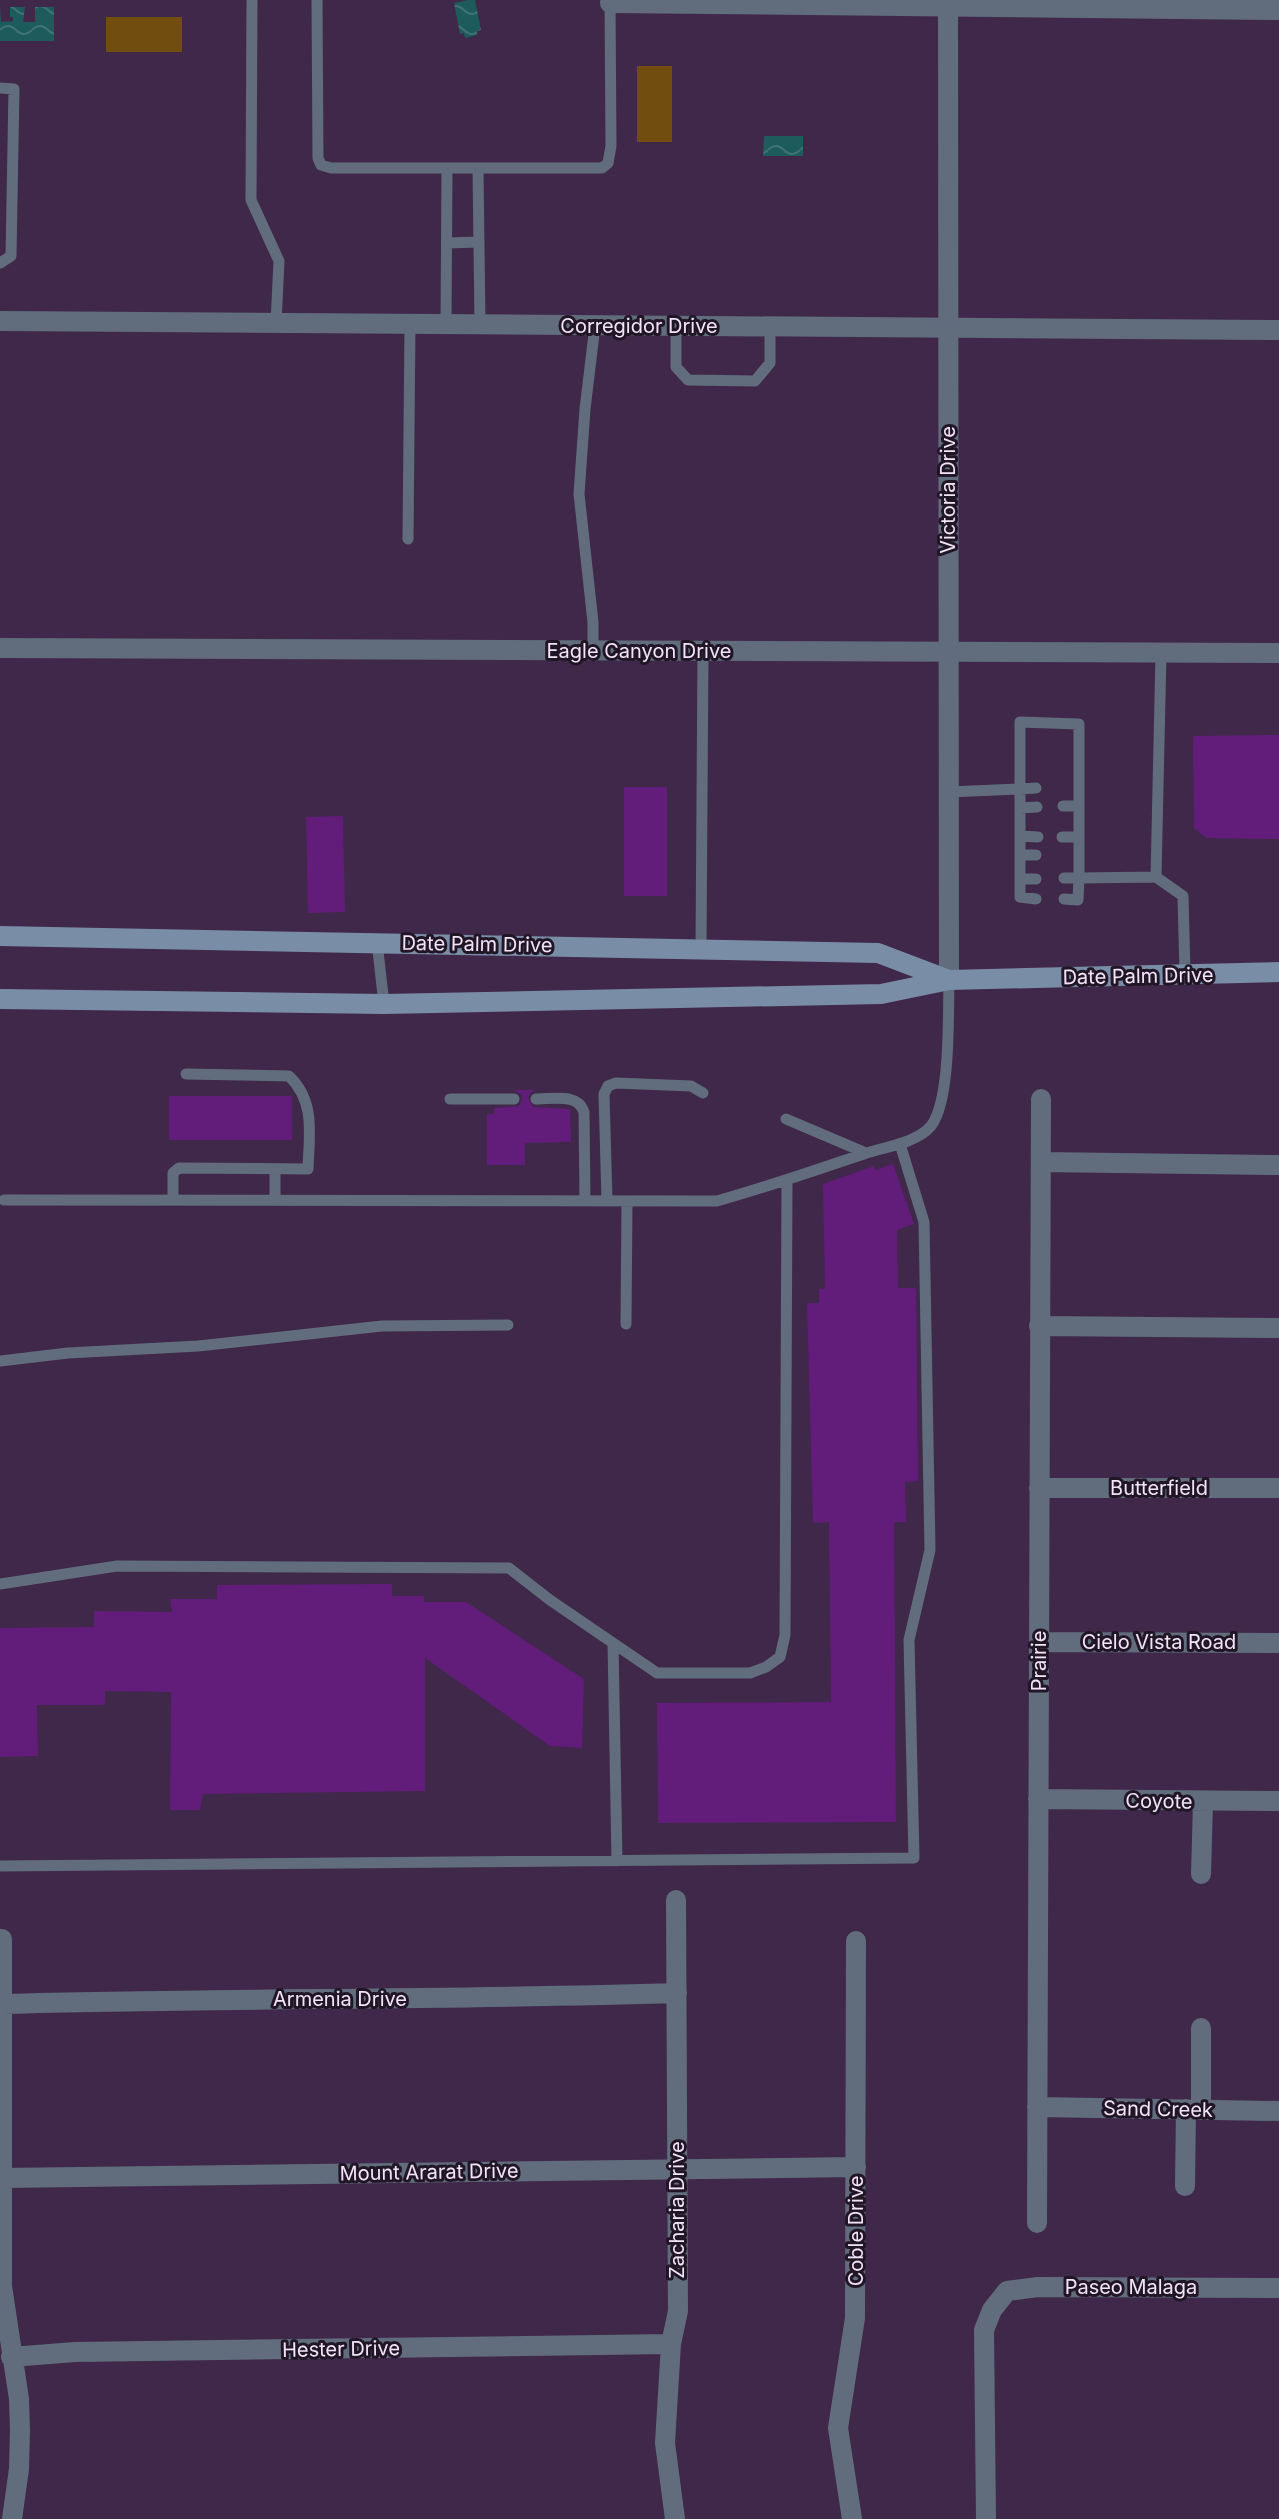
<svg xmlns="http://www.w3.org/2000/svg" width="1279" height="2519" font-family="Inter,sans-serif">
  <defs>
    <pattern id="water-waves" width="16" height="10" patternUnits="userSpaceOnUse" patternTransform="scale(2)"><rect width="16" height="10" fill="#1e5b5c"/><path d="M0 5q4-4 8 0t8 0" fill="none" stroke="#3f7274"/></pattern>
  </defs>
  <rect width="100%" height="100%" fill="#40284a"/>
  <path fill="#714e0f" d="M106,17H182V52H106Z
    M637,66H672V142H637Z"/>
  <path fill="url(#water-waves)" d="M468,0H475L481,30L477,31V35L465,38L464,33L460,34L454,3Z
    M0,7L1,22L13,21V17H10V7H25L23,22H35V7H54V41H0Z
    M764,136H803V156H763Z"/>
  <path fill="#611d79" d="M1279,735V839L1206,838L1194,828L1193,736Z
    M624,787H667V896H624Z
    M343,816L345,912L308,913L306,817Z
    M514,1090H536L531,1092L528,1098L533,1107L570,1109L571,1142L525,1143V1165H487V1114H494V1108L519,1106L522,1100V1095Z
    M169,1096H292V1140H169Z
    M893,1164L914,1224L897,1230L898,1288H916L918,1481L905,1482L906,1522H894L896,1822L658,1823L657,1703L831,1702L829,1522L813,1523L807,1303H819V1289H825L823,1184L874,1166L875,1170Z
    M392,1584V1596H424V1602H466L584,1679L582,1748L550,1746L425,1658V1791L203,1794L200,1810H170L171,1692L105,1691V1705H37L38,1756L0,1757V1628L94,1627V1611L172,1612L170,1599H217V1585Z"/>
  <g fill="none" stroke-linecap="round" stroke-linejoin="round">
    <path stroke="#616d7d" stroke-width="11" d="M252,0L251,200L279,261L276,323
      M317,0L318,158L321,165L331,168H602L608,163L611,146L610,1
      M0,88L14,89L11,256L0,263
      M478,169L480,324
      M447,243L478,242
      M446,324L447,168
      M676,327V367L688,380L755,381L770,363V327
      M408,539L410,324
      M593,651V622L579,494L585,409L595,326
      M1161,653L1156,877L1183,896L1185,974
      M1036,788L1020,789V897L1036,899
      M949,792L1020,789V722L1079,724V878L1156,877
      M1063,806H1079
      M1020,808L1037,807
      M1020,836L1038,837
      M1062,837H1079
      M1020,855H1036
      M1064,878H1079L1078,900L1064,899
      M1020,879H1036
      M377,942L384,1004
      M701,949L703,651
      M450,1099H514
      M536,1099C553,1099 578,1093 584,1112L585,1201
      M786,1119L866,1153
      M4,1200L717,1201C767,1187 815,1170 864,1154C884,1147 917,1143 931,1126C951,1100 948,1014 949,980
      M173,1200V1173L179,1168L308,1169C309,1135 316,1102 289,1076L186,1074
      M275,1200V1169
      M607,1201L604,1094L608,1086L616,1083L691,1086L703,1093
      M626,1324L627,1201
      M0,1361L68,1353L198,1346L382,1326L508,1325
      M0,1584L117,1566L509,1568L550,1600L657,1673H750L766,1667L780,1657L785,1635L787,1181
      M613,1643L617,1861
      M0,1866L914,1858L909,1640L930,1550L924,1222L900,1144"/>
    <path stroke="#616d7d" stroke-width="20" d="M610,3L1279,10
      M0,321L1279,330
      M0,648L1279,653
      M1041,1162L1279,1165
      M1039,1326L1279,1328
      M1039,1488H1279
      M1039,1642L1279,1643
      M1038,1799L1279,1801
      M1201,1874L1203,1802
      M0,1939H2V2286L19,2399L20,2430L19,2469L12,2519
      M3,2004C227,1998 452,2000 677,1993
      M1201,2028V2110
      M1037,2107L1279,2111
      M2,2178L856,2167
      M1185,2186L1186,2109
      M1037,2223L1041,1099
      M11,2357L75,2352L671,2344
      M675,2519L665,2443L671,2344L678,2311L676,1900
      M852,2519L838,2428L855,2318L856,1941
      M986,2519L984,2330L992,2310L1007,2291L1038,2287L1279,2288"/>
    <path stroke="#616d7d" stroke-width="20" d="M948,0L949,980"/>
    <path stroke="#7a8da6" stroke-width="20" d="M0,936L878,953L949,980
      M0,999L384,1004L881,994L949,980L1279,972"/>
  </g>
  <g text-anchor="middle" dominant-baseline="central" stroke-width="6" stroke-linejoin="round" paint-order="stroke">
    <g font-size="20" fill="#f2e3f9" stroke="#211625">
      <text x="639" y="326">Corregidor Drive</text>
      <text transform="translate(948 490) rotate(-90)">Victoria Drive</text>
      <text x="639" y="651">Eagle Canyon Drive</text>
      <text transform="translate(477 944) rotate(1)">Date Palm Drive</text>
      <text transform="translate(1138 976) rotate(-1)">Date Palm Drive</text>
      <text x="1159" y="1488">Butterfield</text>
      <text x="1159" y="1642">Cielo Vista Road</text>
      <text transform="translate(1039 1661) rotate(-90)">Prairie</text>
      <text transform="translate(1159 1801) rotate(1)">Coyote</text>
      <text x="340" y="1999">Armenia Drive</text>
      <text transform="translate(1158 2109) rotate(1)">Sand Creek</text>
      <text transform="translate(429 2172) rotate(-1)">Mount Ararat Drive</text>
      <text transform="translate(677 2210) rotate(-90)">Zacharia Drive</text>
      <text transform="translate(856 2231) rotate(-90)">Coble Drive</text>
      <text x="1131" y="2287">Paseo Malaga</text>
      <text transform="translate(341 2349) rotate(-1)">Hester Drive</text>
    </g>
  </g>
</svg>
